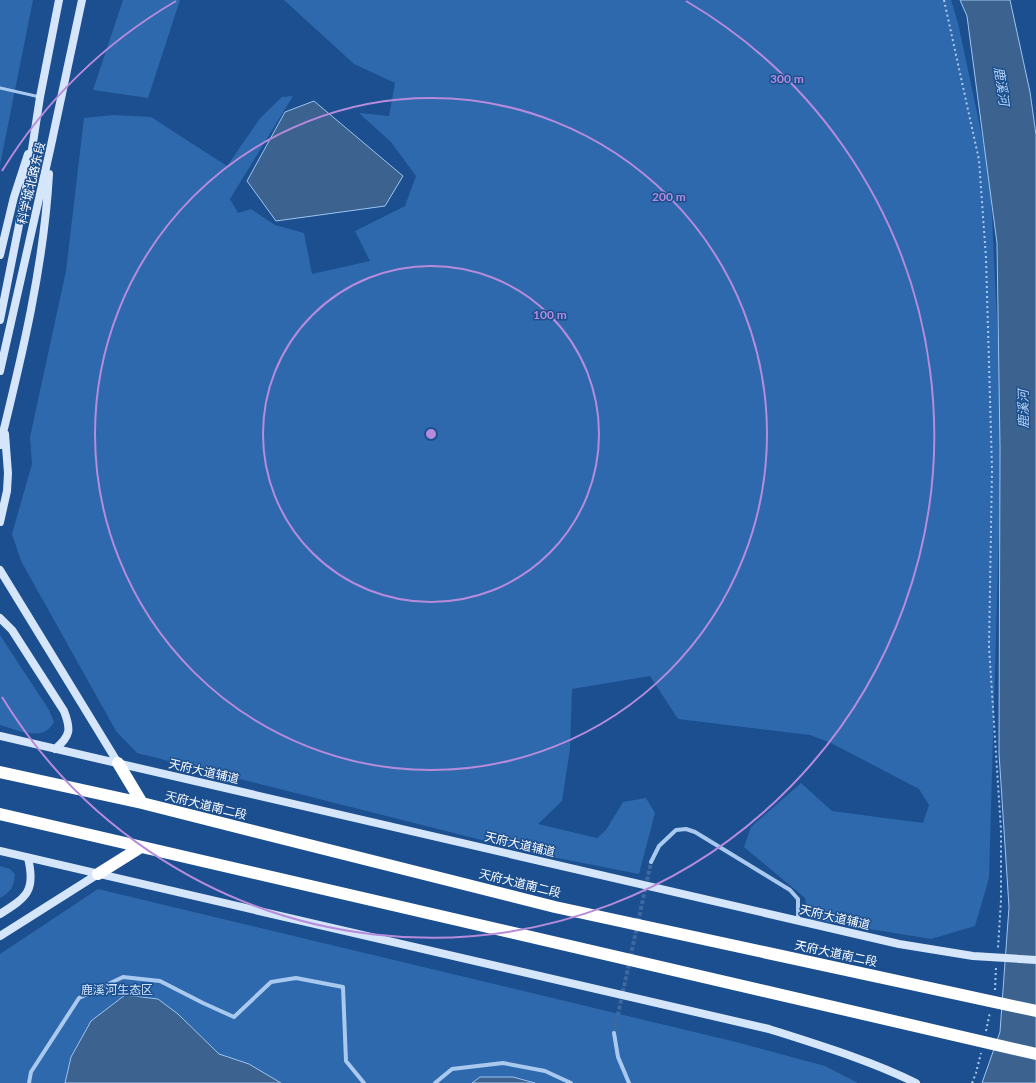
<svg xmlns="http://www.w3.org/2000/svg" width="1036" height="1083" font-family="Lato,'Noto Sans SC',sans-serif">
  <rect width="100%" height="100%" fill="#1b4f8f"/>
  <path fill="#2e69ad" d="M0,0H33L0,165Z
    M123,0H180L148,98L93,90Z
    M284,0H951L958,23L990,174L1002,428L989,878L975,926L931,939L809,919L805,898L744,847L751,827L801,783L832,811L923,823L929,805L919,789L831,743L810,735L678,719L650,676L572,689L570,749L562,801L538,824L597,838L606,830L623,802L646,798L655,813L639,874L537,854L137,753L116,731L21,561L12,534L32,464L30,437L66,271L84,118L113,115L151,117L227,166L261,117L282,97L293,96L230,199L238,213L251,209L275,225L304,233L312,274L370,261L355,231L405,206L416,176L391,142L359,113L389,116L395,83L354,64Z
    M0,635L49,710L54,722C43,743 18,730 0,725Z
    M0,866L10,869L15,874C14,887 11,892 0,898Z
    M98,889L736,1042L825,1066L858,1083H0V954Z"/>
  <path fill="#3c6290" stroke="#9cc4f0" d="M960,0H1010L1030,92L1036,135V1083H982L1000,1032L1009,907L999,753L1000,448L997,243L967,16Z
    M314,101L403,176L385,206L276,221L247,181L285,112Z
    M125,995L158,999L178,1014L219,1054L249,1064L281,1083H65L71,1057L91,1021Z
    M480,1077H513L535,1083H472Z"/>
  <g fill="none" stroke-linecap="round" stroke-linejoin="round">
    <path stroke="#3d69a0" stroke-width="4" stroke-dasharray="4 2" stroke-linecap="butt" d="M614,1033L651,862"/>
    <path stroke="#a9c9ee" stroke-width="2" stroke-dasharray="2 3" stroke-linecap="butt" d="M944,0L979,160L986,258L992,469L989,647L1001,830V900L998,948
      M995,990L996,967
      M986,1031L990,1012
      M972,1083L976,1073L981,1053"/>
    <path stroke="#a9c9ee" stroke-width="3" d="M0,88L40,97"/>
    <path stroke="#a9c9ee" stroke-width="4" d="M651,862L659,846L676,830L686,829L695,832L790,890L798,899V920
      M614,1033L618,1057L629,1083
      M29,1083L31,1072L79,998L123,977L160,981L203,1003L234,1017L271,982L296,978L343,987L346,1061L364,1083
      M435,1083L452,1069L503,1063L545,1071L571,1083"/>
    <path stroke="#d6e6fa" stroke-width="8" d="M0,255L14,197L28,154
      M0,320L25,195L40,97L59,0
      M0,371L50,150L82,0
      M0,445C22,356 44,265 49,174
      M0,522L7,491L8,473L5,434
      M0,570L118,763
      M0,618L12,630L64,711C71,729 71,736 55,749
      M0,736L899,944L973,956L1036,960
      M0,851L769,1029C819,1045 869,1060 916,1083
      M0,914C27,897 36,891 28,858
      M0,936L98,874"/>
    <path stroke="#fff" stroke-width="12" d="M118,763L142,803
      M0,772L142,803L555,907L1036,1011
      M0,814L1036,1054
      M98,874L141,847"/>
  </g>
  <g fill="none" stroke="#b68bdc" stroke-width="2">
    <circle cx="431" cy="434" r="168"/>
    <circle cx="431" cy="434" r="336"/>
    <path d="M2 171A503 503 0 0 1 176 1M686 1A503 503 0 1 1 2 697"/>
  </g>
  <g text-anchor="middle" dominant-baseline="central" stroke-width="3" stroke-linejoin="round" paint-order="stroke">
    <g font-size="12" fill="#fff" stroke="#1b4f8f">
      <text transform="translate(31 183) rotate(-77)">科学城北路东段</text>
      <text transform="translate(204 771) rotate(13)">天府大道辅道</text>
      <text transform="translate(206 805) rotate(14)">天府大道南二段</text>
      <text transform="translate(520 844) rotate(13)">天府大道辅道</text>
      <text transform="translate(520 883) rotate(14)">天府大道南二段</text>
      <text transform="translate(835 917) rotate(13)">天府大道辅道</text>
      <text transform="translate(836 953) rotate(12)">天府大道南二段</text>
    </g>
    <g font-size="12" fill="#cfe3fa" stroke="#1b4f8f">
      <text x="117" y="989">鹿溪河生态区</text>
    </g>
    <g font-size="13" font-style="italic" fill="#b5d3f5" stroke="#1b4f8f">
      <text transform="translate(1002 86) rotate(82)">鹿溪河</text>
      <text transform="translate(1023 409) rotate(-91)">鹿溪河</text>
    </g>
  </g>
  <circle cx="431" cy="434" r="6" fill="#b68bdc" stroke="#1b4f8f" stroke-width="2"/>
  <g font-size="12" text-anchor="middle" font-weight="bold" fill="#b68bdc" stroke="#1b4f8f" stroke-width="3" stroke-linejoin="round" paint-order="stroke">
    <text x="787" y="83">300 m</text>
    <text x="669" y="201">200 m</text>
    <text x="550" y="319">100 m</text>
  </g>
</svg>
